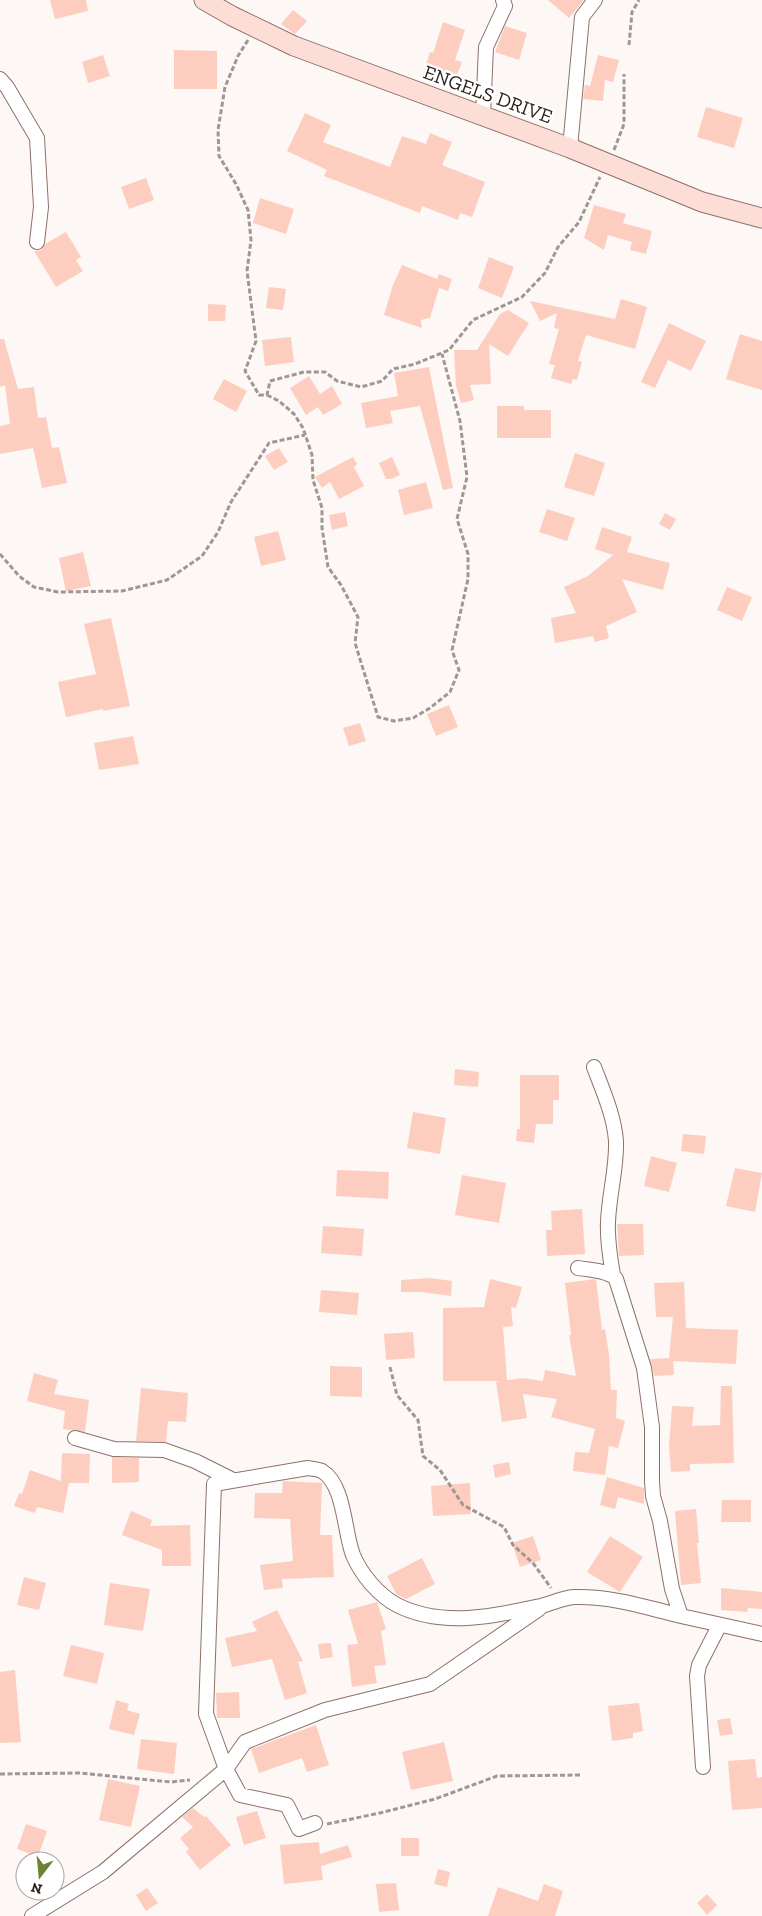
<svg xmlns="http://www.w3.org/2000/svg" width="762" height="1916" font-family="'Zilla Slab',serif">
  <rect width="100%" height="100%" fill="#fdf7f5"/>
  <path fill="#fdcec0" d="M50,0H86L88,11L55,19Z
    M548,0H584L569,18Z
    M293,10L307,21L295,34L281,24Z
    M443,22L465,30L455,60L462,62L455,80L424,70L430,52L433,53Z
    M505,26L527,33L519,60L495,52Z
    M174,50L217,51V89H174Z
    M103,55L110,76L88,83L82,62Z
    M598,55L619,60L613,82L605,80L603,101L583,99L585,85L590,86Z
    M706,107L743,118L734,148L697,137Z
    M305,113L331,125L323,142L390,167L402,136L426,144L430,133L452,142L442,165L485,182L472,217L460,213L458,220L422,206L420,213L324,176L327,170L287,151Z
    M146,178L154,200L129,209L121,187Z
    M260,198L294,209L286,234L253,223Z
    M594,205L626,214L623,223L652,231L646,254L630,250L632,242L608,235L604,250L584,238Z
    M66,232L81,257L76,260L83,271L56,287L34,251L41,250L45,244Z
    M489,257L514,267L502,298L478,288Z
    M402,265L437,279L439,274L452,279L448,291L439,288L430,318L421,320L422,328L384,315L393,285Z
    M269,287L286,289L283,310L266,308Z
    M621,299L647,307L635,349L586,335L578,361L582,362L577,380L573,379L571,384L551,378L555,365L549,364L559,329L554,328L557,313L540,321L530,301L615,319Z
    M208,304L226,305L225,321H208Z
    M508,310L529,323L508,356L489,344L491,384L470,385L474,400L461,403L456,386L454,350H477L500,314Z
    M669,323L706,341L691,371L668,360L655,388L641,382Z
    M740,334L762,341V390L726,379Z
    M291,337L294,362L265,366L262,340Z
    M0,339H4L18,389L34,387L38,418L46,417L52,448L59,447L67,483L42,488L33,448L0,454V426L10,424L5,385L0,387Z
    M429,367L453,488L443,490L420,406L390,411L393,423L366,428L361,403L398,396L394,373Z
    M309,376L320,394L332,386L342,404L323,415L318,407L306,415L290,388Z
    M224,379L247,391L236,412L213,399Z
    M497,406H524V410H551V438H497Z
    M279,448L288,462L274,470L265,456Z
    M575,453L605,463L594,496L564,487Z
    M353,457L357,464L354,467L364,486L339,499L330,482L322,488L315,477Z
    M392,457L400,475L391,479H386L379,463Z
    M426,482L433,508L404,515L398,490Z
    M547,509L575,518L567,541L539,532Z
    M345,512L348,526L332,530L329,515Z
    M665,513L676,519L670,530L659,524Z
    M602,527L632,537L627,552L670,563L663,590L622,579L637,612L606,626L609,638L595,642L593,636L555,643L551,618L576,613L564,587L588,576L613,555L595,549Z
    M278,531L286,560L261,566L254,537Z
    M83,552L91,586L66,591L59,558Z
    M727,587L752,597L742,621L717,610Z
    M111,618L130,706L103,711V709L66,717L58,682L96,674L84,624Z
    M449,705L458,727L436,736L427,714Z
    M360,723L366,741L349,746L343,728Z
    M133,736L139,764L99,770L94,743Z
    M455,1069L479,1072L478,1087L454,1085Z
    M520,1075H559V1100H553V1124H536L534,1143L516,1141L517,1129H520Z
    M413,1112L446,1118L440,1154L407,1148Z
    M683,1134L706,1136L704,1154L681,1151Z
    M651,1156L677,1163L669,1192L644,1186Z
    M735,1168L762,1173L755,1212L726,1206Z
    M337,1170L389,1172L388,1199L336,1196Z
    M462,1175L506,1183L499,1223L455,1215Z
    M582,1209L585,1254L547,1256L546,1230H552L551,1211Z
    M617,1224H643L644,1255L619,1256Z
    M323,1226L364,1229L362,1256L321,1253Z
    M430,1278L452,1281L451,1296L421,1292H401V1280Z
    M490,1279L522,1287L516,1308L511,1307L513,1326L503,1327L507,1380L523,1378L543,1381L545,1370L576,1376L569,1335H571L565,1283L596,1279L602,1330L605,1329L609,1354L611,1390H617L616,1418L625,1421L618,1448L609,1446L605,1475L573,1471L575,1452L589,1453L595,1429L551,1417L557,1399L523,1394L527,1418L502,1422L496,1382L501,1381H443V1308L484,1307Z
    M684,1282L686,1328L738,1330L736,1364L673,1361L674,1375L654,1376L650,1359L669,1358L673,1317H656L654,1283Z
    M321,1290L359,1293L357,1315L319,1312Z
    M413,1332L415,1358L386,1360L384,1334Z
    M330,1366L362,1367V1397L330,1396Z
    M34,1373L58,1380L54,1394L89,1400L85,1432L63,1429L65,1411L27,1401Z
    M721,1386H732L734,1463L690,1464V1471L671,1472L669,1446L672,1406L694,1407L692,1426L720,1425Z
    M141,1388L188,1393L186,1422L168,1421L166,1442L136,1441Z
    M62,1453L90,1454L89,1483H69L63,1513L37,1507L35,1513L14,1506L19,1493L22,1494L30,1470L61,1481Z
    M112,1457L139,1458V1482L112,1483Z
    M509,1462L511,1474L495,1478L493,1465Z
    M607,1477L644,1488V1504L618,1497L615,1509L600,1505Z
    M283,1481L322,1483L320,1535H332L334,1577L282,1579L283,1588L264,1590L260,1565L293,1561L290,1519L254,1518L255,1493H282Z
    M470,1483L471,1514L433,1516L431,1486Z
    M722,1500H751V1522H721Z
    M696,1509L699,1543H697L701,1583L681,1585L675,1511Z
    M131,1511L152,1520L150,1526L190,1525L191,1566H162V1550L122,1535Z
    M533,1536L541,1560L520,1567L512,1543Z
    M610,1536L643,1557L620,1592L587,1572Z
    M422,1558L435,1584L406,1599L396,1594L387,1576Z
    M24,1577L46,1583L39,1610L17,1605Z
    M110,1583L150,1589L143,1631L104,1625Z
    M721,1588L762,1592V1609L748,1608L747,1612L721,1610Z
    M377,1602L386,1629L381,1631L386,1665L374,1666L377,1683L352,1687L347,1645L358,1644L348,1610Z
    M277,1610L303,1661L298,1662L307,1693L285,1700L272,1659L232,1667L225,1638L257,1631L252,1622Z
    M331,1643L333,1657L320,1659L318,1644Z
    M71,1645L104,1653L97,1684L63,1676Z
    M15,1670L21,1742L0,1743V1672Z
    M239,1692L240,1718H217L216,1693Z
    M116,1700L129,1704L127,1710L140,1714L134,1735L109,1729Z
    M639,1703L643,1731L633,1733V1738L612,1741L608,1706Z
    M730,1718L733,1734L720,1736L717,1720Z
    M316,1725L329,1765L307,1772L302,1758L259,1773L251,1749Z
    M141,1739L177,1743L174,1774L137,1769Z
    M444,1742L453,1781L411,1790L402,1752Z
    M755,1759L757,1778L762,1777V1808L732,1810L728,1761Z
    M108,1779L140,1786L131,1827L99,1820Z
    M193,1808L204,1817L206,1816L231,1845L200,1870L186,1852L189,1849L180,1838L193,1827L182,1817Z
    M257,1811L266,1838L244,1845L236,1817Z
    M26,1824L47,1831L38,1857L17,1849Z
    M401,1838H419V1856H401Z
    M319,1842L320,1854L348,1845L352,1857L321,1866L323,1880L284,1884L280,1845Z
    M438,1869L450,1872L447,1887L434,1884Z
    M396,1883L399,1910L379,1912L376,1884Z
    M544,1884L563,1891L555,1916H488L498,1887L538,1901Z
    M147,1888L158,1903L146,1911L136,1895Z
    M707,1894L717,1905L707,1915L697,1903Z"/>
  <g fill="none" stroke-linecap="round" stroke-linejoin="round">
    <g stroke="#8d7167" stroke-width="16">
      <path id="street" d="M0,79L7,87L37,138L41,207L37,242
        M483,116L486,47L505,6L503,0
        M570,148L582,17L595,0
        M594,1067C603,1091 614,1115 616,1141C617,1168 609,1194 608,1222C607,1240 610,1257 613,1275
        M578,1268C589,1270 608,1270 616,1279L644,1368L652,1427V1481L653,1496L660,1521L672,1589L681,1616L762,1634
        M75,1438L114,1449L164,1450L195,1461L233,1480
        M703,1767L697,1676L699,1665L719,1626
        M315,1823L299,1829L287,1805L240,1795L226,1769L206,1714L214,1484L308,1468C312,1469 318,1469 322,1471C345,1485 344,1532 353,1555C361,1574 378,1595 397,1605C442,1628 495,1616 541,1606C553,1603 562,1598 574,1597C611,1596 646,1607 681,1616
        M32,1916L103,1872L226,1769L245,1742L325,1710L430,1684L539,1609"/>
    </g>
    <g stroke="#8d7167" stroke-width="21">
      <path id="secondary" d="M204,0L232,16L294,46L570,148L702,202L762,218"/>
    </g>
    <path stroke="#9f9794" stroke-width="3" stroke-dasharray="5 2.5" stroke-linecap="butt" d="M248,40L238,56L225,87L218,130L219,156L236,184L248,210L251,240L247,271L256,341L245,371L259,395H267L270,381L304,372H325L337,381L361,387L382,381L393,369L415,364L449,350L473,320L522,297L545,273L558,247L579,222L600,177
      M629,45L632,12L639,0
      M614,150L624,124V74
      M267,395L279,401L294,414L303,428L312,455L313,480L322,508V528L328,567L341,585L358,617L355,643L378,717L394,721L413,718L430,708L450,692L459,670L452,650L468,579V554L457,519L467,477L460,421L442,354
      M0,554L19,576L34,587L58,592L122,591L167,580L202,556L218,532L231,502L269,443L305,435
      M390,1367L397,1395L418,1420L423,1456L440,1470L463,1505L504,1527L513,1545L533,1563L551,1588
      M0,1774L79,1773L171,1782L190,1780
      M327,1824L380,1813L435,1799L497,1776L580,1775"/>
    <use href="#street" stroke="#fff" stroke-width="14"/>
    <use href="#secondary" stroke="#fdded7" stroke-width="19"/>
  </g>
  <g text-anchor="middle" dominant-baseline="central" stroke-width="5" stroke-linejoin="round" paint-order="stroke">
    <g font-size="20" fill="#2a1f1b" stroke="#fff">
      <text transform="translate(488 94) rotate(20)">ENGELS DRIVE</text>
    </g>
  </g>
  <g transform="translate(40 1876) rotate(196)"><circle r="24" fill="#ffffff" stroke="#aaa5a4"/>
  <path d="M0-4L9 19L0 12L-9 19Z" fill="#6d8334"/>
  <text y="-8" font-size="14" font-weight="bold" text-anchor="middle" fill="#2a1f1b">N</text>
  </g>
</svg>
